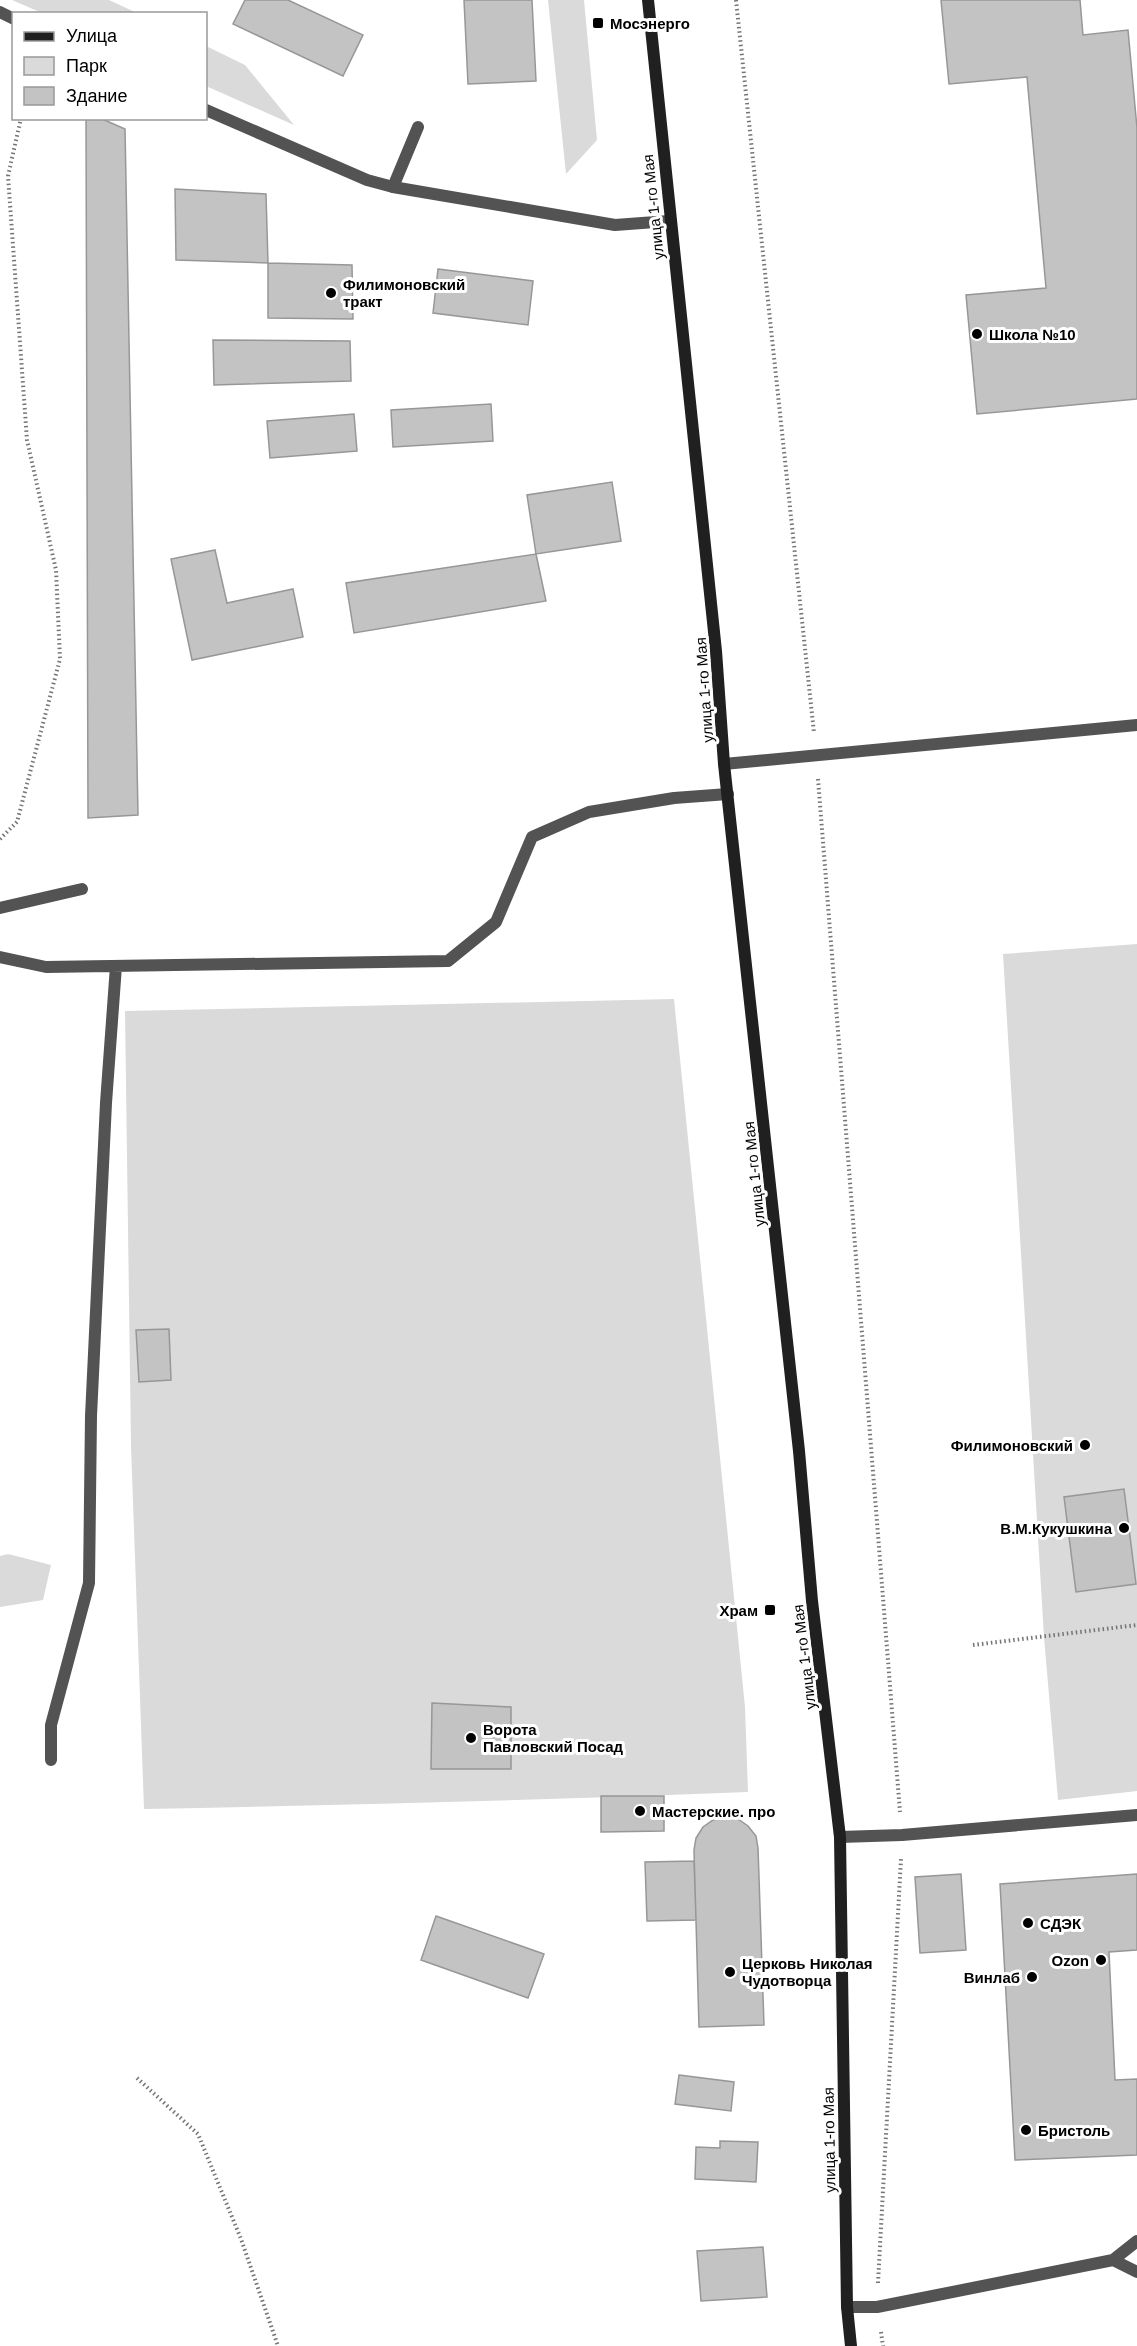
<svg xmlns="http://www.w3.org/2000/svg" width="1137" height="2346" font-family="Helvetica,sans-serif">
  <rect width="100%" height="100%" fill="#fff"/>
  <path fill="#dadada" d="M12,0H109L137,13H42Z
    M548,0H584L597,140L566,174Z
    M206,46L245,65L294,125L206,86Z
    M1137,944V1791L1058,1800L1044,1637L1003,954Z
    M674,999L745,1707L748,1792C547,1800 345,1805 144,1809L131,1446L125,1011Z
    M8,1554L51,1565L43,1600L0,1607V1556Z"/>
  <path fill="#c3c3c3" stroke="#979797" stroke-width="1.5" d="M245,0H288L363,35L343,76L233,24Z
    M464,0H532L536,81L468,84Z
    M941,0H1080L1083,35L1128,30L1137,128V399L977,414L966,295L1046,288L1027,77L949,84Z
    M86,118H100L125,129L138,815L88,818Z
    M175,189L266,194L268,263L176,260Z
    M268,263L352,265L353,319L268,318Z
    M438,269L533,281L528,325L433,313Z
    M213,340L350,341L351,381L214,385Z
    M491,404L493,441L393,447L391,410Z
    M354,414L357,451L270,458L267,421Z
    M612,482L621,541L536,554L527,495Z
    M215,550L227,603L293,589L303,637L192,660L171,559Z
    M536,554L546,601L354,633L346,583Z
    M169,1329L171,1380L139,1382L136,1330Z
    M1124,1489L1136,1584L1076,1592L1064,1497Z
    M432,1703L511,1707V1769H431Z
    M601,1796H664V1831L601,1832Z
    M725,1817L738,1819L748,1826L756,1836L758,1848L764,2025L699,2027L694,1850L696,1838L703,1827L713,1820Z
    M694,1861L696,1920L647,1921L645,1862Z
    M961,1874L966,1950L920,1953L915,1877Z
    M1137,1874V1950L1109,1952L1115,2080L1137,2079V2155L1015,2160L1000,1884Z
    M436,1916L544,1954L528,1998L421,1960Z
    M679,2075L734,2082L731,2111L675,2104Z
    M720,2141L758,2142L756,2182L695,2179L696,2147L720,2148Z
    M763,2247L767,2297L701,2301L697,2251Z"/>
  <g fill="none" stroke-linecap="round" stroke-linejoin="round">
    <path stroke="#757575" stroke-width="4" stroke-dasharray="1.5 3" stroke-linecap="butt" d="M736,0L814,733
      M818,779L900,1812
      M0,839L17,822L60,659L56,570L27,440L8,176L21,118
      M973,1645L1137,1625
      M137,2078L198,2134L241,2239L278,2346
      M878,2283L901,1859
      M881,2332L883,2346"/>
    <path stroke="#535353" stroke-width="12" d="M393,187L418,127
      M0,908L82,889
      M0,957L46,967L448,961L496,922L532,837L589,812L674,798L728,794
      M51,1760V1725L89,1583L91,1416L106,1103L116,966
      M1113,2260L1137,2241
      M847,2307H877L1113,2260L1137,2272"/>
    <path stroke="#535353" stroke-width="12" d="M0,12L14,19
      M206,110L367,180L393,187L615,225L669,221
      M724,764L1137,725
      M840,1837L902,1835L1137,1815"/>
    <path stroke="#202020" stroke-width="12" d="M648,0L716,651L724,764L799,1451L812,1601L840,1837L847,2307L851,2346"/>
  </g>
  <g fill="#000" stroke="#fff" stroke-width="2">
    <rect x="592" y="17" width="12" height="12" rx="3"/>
    <circle cx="331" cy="293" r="6"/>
    <circle cx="977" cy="334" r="6"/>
    <circle cx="1085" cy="1445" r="6"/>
    <circle cx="1124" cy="1528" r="6"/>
    <rect x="764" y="1604" width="12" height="12" rx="3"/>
    <circle cx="471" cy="1738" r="6"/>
    <circle cx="640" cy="1811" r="6"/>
    <circle cx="1028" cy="1923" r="6"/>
    <circle cx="1101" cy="1960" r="6"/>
    <circle cx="730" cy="1972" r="6"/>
    <circle cx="1032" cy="1977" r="6"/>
    <circle cx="1026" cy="2130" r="6"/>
  </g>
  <g text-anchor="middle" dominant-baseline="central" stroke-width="6" stroke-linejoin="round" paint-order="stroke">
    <g font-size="15" font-weight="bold" fill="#000" stroke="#fff" text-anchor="start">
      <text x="610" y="23">Мосэнерго</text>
      <text x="343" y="284">Филимоновский<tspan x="343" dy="17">тракт</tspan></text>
      <text x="989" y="334">Школа №10</text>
      <text x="1073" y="1445" text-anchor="end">Филимоновский</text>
      <text x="1112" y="1528" text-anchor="end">В.М.Кукушкина</text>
      <text x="758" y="1610" text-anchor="end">Храм</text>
      <text x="483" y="1729">Ворота<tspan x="483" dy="17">Павловский Посад</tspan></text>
      <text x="652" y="1811">Мастерские. про</text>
      <text x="1040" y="1923">СДЭК</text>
      <text x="1089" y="1960" text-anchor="end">Ozon</text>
      <text x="742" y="1963">Церковь Николая<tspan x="742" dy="17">Чудотворца</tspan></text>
      <text x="1020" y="1977" text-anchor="end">Винлаб</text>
      <text x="1038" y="2130">Бристоль</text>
    </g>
    <g font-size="15" fill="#000" stroke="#fff">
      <text transform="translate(653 207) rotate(-96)">улица 1-го Мая</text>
      <text transform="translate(704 690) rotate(-94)">улица 1-го Мая</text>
      <text transform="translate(754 1174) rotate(-96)">улица 1-го Мая</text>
      <text transform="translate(804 1657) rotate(-97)">улица 1-го Мая</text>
      <text transform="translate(829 2140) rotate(-91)">улица 1-го Мая</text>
    </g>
  </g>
  <rect x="12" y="12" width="195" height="108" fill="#ffffff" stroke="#999999" stroke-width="1.5"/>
  <rect x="24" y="32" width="30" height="9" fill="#202020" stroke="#999999" stroke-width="1.5"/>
  <text x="66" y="42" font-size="18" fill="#000000">Улица</text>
  <rect x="24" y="57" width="30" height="18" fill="#dadada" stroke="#999999" stroke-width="1.5"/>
  <text x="66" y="72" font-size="18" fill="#000000">Парк</text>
  <rect x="24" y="87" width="30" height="18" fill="#c3c3c3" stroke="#999999" stroke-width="1.5"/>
  <text x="66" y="102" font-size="18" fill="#000000">Здание</text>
</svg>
